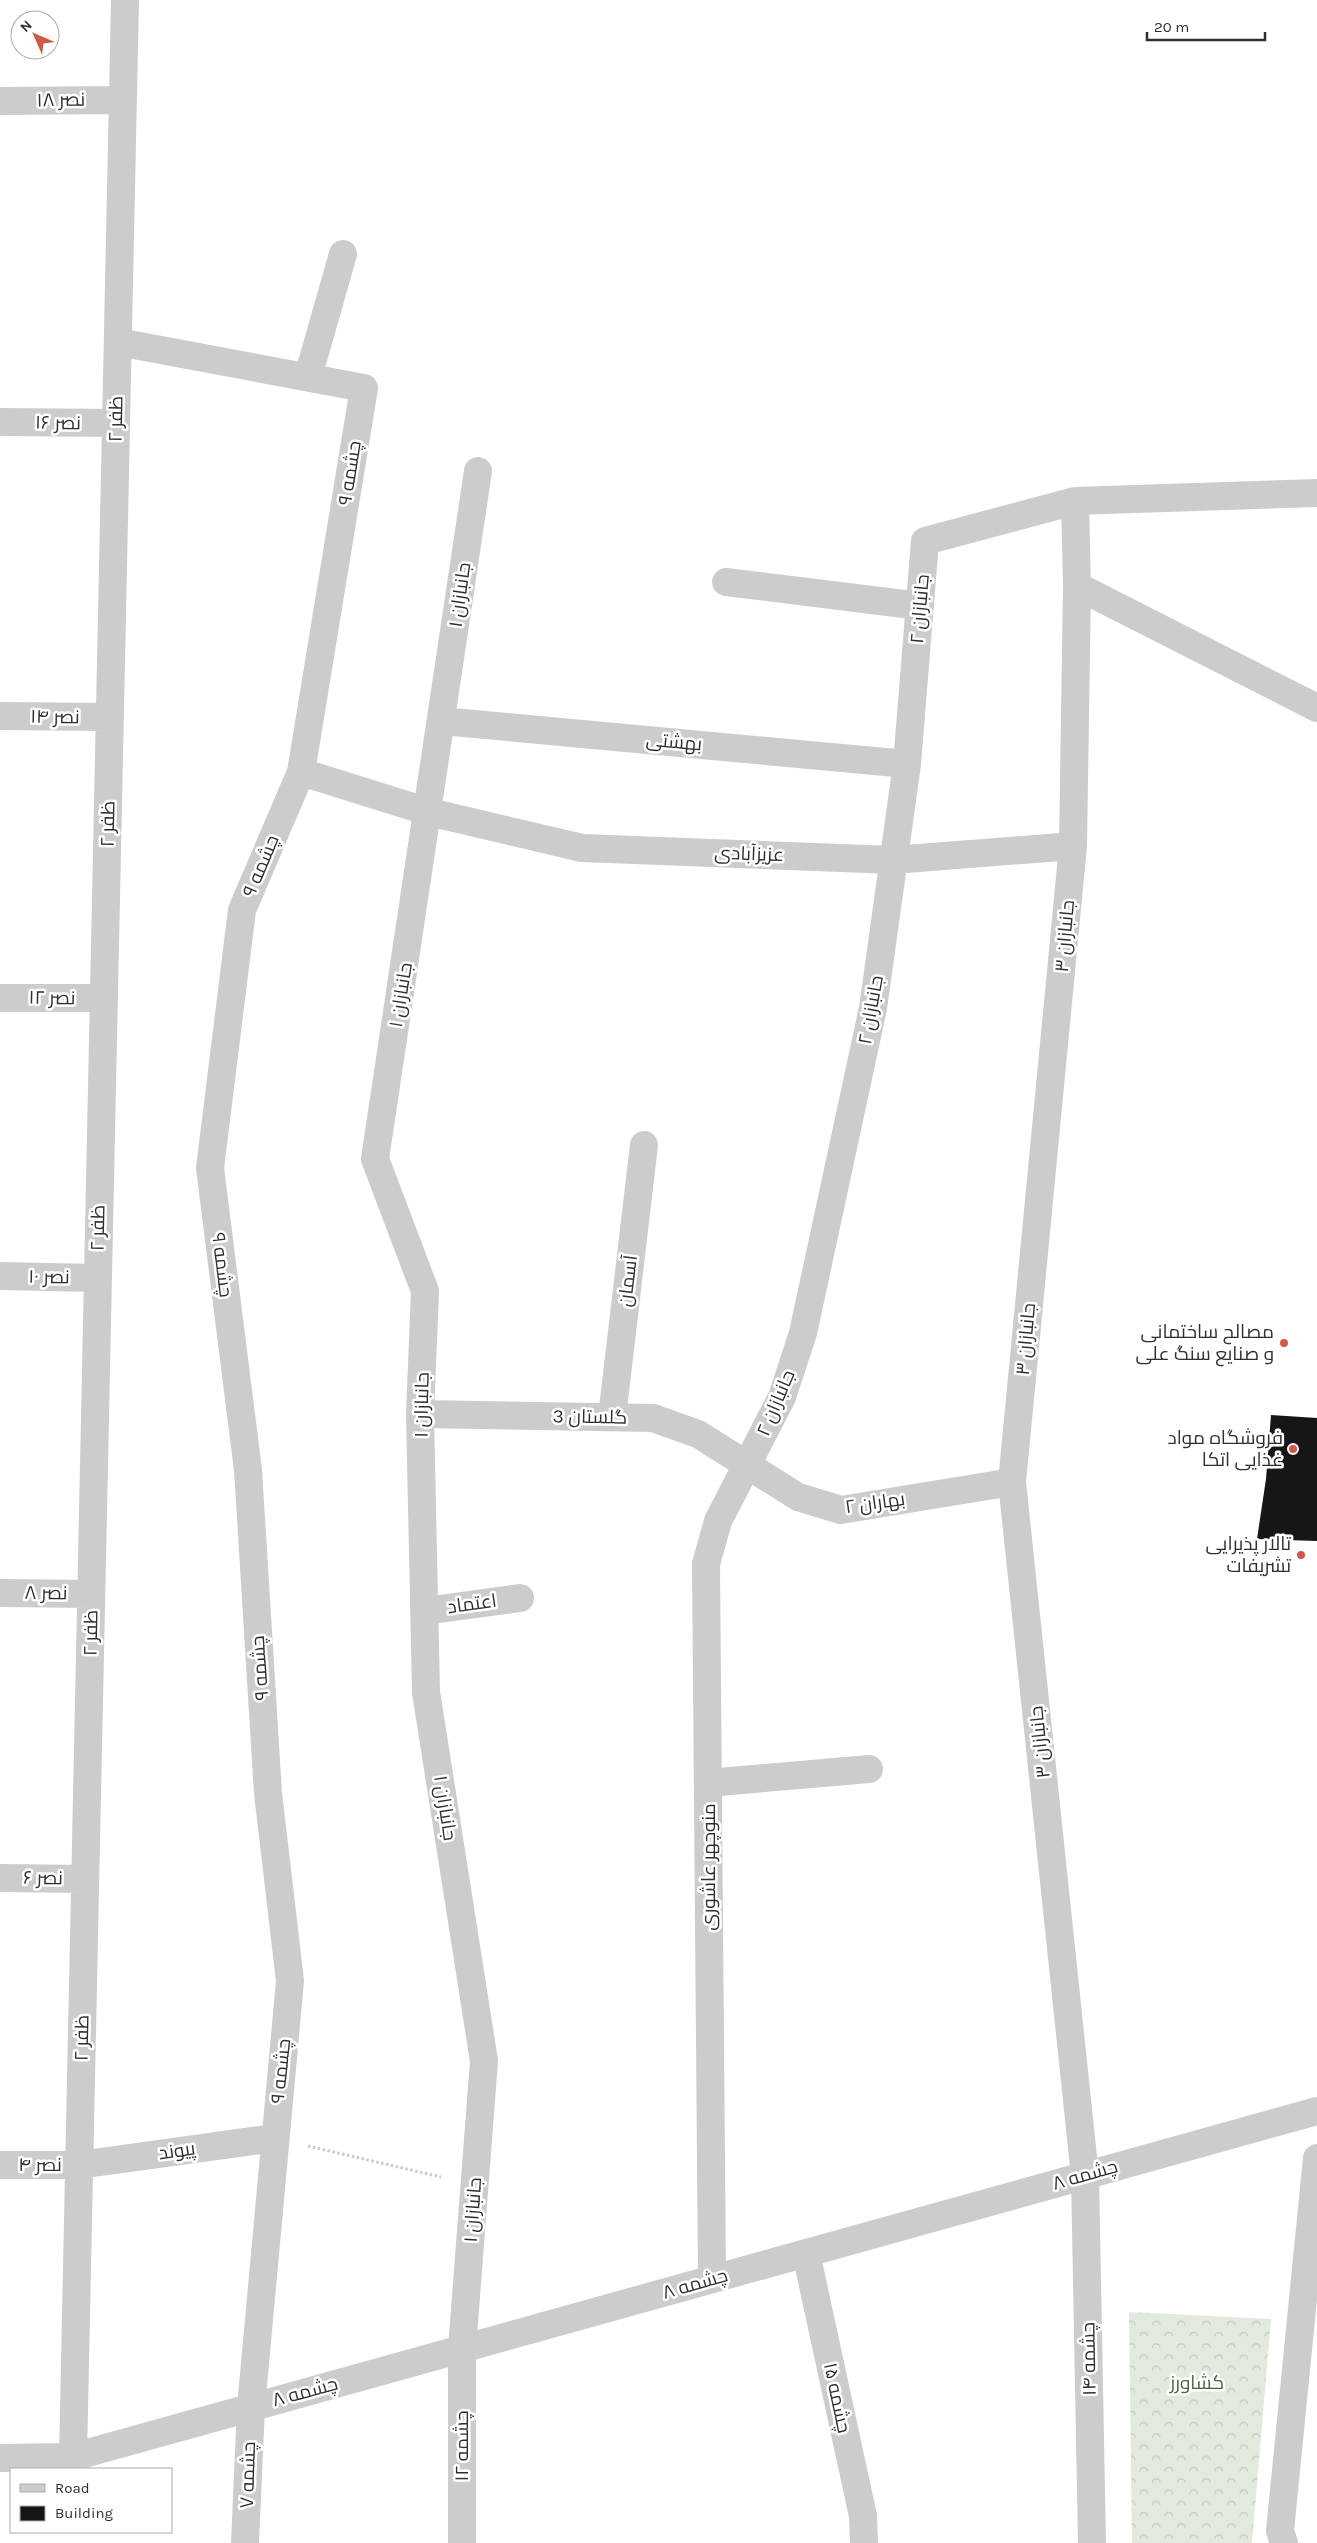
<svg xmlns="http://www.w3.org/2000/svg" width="1317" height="2543" font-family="Karla,Cairo,sans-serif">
  <defs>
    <pattern id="forest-crowns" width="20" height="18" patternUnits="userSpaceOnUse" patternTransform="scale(1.25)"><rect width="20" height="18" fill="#e2eade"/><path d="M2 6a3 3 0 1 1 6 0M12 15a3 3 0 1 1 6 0" fill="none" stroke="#c2c9bf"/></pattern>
  </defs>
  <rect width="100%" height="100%" fill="#fff"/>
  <path fill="url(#forest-crowns)" d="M1129,2312L1271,2319L1252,2543H1132Z"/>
  <path fill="#161616" d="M1271,1415L1317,1418V1541L1257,1539L1266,1479Z"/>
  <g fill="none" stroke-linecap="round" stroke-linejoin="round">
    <path stroke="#c9c9c9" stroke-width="3" stroke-dasharray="2.5 2.5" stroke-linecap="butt" d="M308,2146L441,2177"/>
    <path stroke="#ccc" stroke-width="28" d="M0,101L122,100
      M118,342L364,388L301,772L242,910L210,1168L248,1470L268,1793L290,1981L251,2407L245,2543
      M308,377L343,254
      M0,422L116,423
      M1075,501L1077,586L1073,846L1012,1482L1085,2176L1092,2543
      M726,582L920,606
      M1077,586L1317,708
      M0,716L110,717
      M442,721L907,764
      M301,772L429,812L582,848L893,860L1073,846
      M0,998H104
      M0,1276L97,1278
      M420,1414L653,1418L698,1434L798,1497L841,1510L1012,1482
      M612,1417L644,1145
      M0,1593L91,1594
      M425,1611L520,1598
      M708,1783L869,1769
      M0,1878L85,1879
      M0,2165H79L274,2138
      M806,2253L863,2516L864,2543
      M712,2279L706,1564L718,1521L782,1397L803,1333L873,1008L907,764L925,541L1075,501L1317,493
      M73,2457L125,0
      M0,2458L73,2457L1317,2111
      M462,2543V2349L484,2061L426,1692L420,1414L425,1291L375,1159L478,471"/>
    <path stroke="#ccc" stroke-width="28" d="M1284,2543L1280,2531L1317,2158"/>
  </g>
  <g fill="#d05a46" stroke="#fff" stroke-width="2">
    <circle cx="1284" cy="1343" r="5"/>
    <circle cx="1293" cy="1449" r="5"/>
    <circle cx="1301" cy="1555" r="5"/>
  </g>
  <g text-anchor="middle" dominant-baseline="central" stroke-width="5" stroke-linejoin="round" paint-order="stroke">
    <g font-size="19" fill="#2f2f2f" stroke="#fff">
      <text transform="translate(61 100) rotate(-1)">نصر ۱۸</text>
      <text transform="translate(116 419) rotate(-89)">ظفر ۲</text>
      <text transform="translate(58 423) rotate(1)">نصر ۱۶</text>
      <text transform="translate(350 473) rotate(-81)">چشمه ۹</text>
      <text transform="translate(460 595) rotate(-82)">جانبازان ۱</text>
      <text transform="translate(920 609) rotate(-85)">جانبازان ۲</text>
      <text transform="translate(55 717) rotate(1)">نصر ۱۴</text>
      <text transform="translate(674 742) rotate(5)">بهشتی</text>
      <text transform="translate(108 824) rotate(-89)">ظفر ۲</text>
      <text transform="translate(749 854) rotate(2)">عزیزآبادی</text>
      <text transform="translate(261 866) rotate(-67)">چشمه ۹</text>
      <text transform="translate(1065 936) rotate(-85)">جانبازان ۳</text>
      <text transform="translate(401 995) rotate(-81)">جانبازان ۱</text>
      <text transform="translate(52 998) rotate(1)">نصر ۱۲</text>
      <text transform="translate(871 1010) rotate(-80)">جانبازان ۲</text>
      <text transform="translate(98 1228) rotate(-89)">ظفر ۲</text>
      <text transform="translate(222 1265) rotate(83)">چشمه ۹</text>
      <text transform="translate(49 1277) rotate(1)">نصر ۱۰</text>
      <text transform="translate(628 1281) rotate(-83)">آسمان</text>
      <text transform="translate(1026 1339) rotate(-85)">جانبازان ۳</text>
      <text transform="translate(776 1403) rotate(-67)">جانبازان ۲</text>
      <text transform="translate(422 1405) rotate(-89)">جانبازان ۱</text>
      <text transform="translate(590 1417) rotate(1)">گلستان 3</text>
      <text transform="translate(875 1503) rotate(-8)">بهاران ۲</text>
      <text transform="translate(46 1593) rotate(1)">نصر ۸</text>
      <text transform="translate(472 1604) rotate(-8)">اعتماد</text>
      <text transform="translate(91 1633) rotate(-89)">ظفر ۲</text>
      <text transform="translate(260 1668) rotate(-94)">چشمه ۹</text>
      <text transform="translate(1040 1742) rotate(-96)">جانبازان ۳</text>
      <text transform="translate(445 1808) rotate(81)">جانبازان ۱</text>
      <text transform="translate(709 1867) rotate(-90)">منوچهر عاشوری</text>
      <text transform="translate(43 1878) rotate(1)">نصر ۶</text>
      <text transform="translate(82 2038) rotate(-89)">ظفر ۲</text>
      <text transform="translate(281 2071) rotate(-84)">چشمه ۹</text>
      <text transform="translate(177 2151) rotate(-8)">پیوند</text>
      <text x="40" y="2165">نصر ۴</text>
      <text transform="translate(1085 2175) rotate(-16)">چشمه ۸</text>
      <text transform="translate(473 2210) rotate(-86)">جانبازان ۱</text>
      <text transform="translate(695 2284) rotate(-16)">چشمه ۸</text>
      <text transform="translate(1089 2359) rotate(-91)">چشمه ۱۴</text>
      <text transform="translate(305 2392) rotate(-15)">چشمه ۸</text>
      <text transform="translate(837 2398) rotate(78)">چشمه ۱۵</text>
      <text transform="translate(462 2446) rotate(-90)">چشمه ۱۲</text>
      <text transform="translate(248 2475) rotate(-88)">چشمه ۷</text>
    </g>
    <g font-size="19" fill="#2f2f2f" stroke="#fff" text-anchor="end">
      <text x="1274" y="1332">مصالح ساختمانی<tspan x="1274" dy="22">و صنایع سنگ علی</tspan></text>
      <text x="1283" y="1438">فروشگاه مواد<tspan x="1283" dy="22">غذایی اتکا</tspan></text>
      <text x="1291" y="1544">تالار پذیرایی<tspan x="1291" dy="22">تشریفات</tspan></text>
    </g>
    <g font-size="19" fill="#4a6541" stroke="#fff">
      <text x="1197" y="2383">کشاورز</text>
    </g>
  </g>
  <rect x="10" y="2468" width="162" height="65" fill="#ffffff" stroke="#acacac"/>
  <rect x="20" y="2484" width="25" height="8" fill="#cccccc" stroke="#acacac"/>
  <text x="55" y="2493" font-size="15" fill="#2f2f2f">Road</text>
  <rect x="20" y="2506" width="25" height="15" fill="#161616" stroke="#acacac"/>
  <text x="55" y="2518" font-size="15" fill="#2f2f2f">Building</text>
  <g transform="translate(35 35) rotate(315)"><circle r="24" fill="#ffffff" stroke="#acacac"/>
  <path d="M0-4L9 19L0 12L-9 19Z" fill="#d05a46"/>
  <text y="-8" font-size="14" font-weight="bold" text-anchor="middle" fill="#2f2f2f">N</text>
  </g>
  <path d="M1147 32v8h118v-8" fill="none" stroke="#2f2f2f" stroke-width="2.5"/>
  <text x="1154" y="32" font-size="15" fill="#2f2f2f" stroke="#ffffff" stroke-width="4" paint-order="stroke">20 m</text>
</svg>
